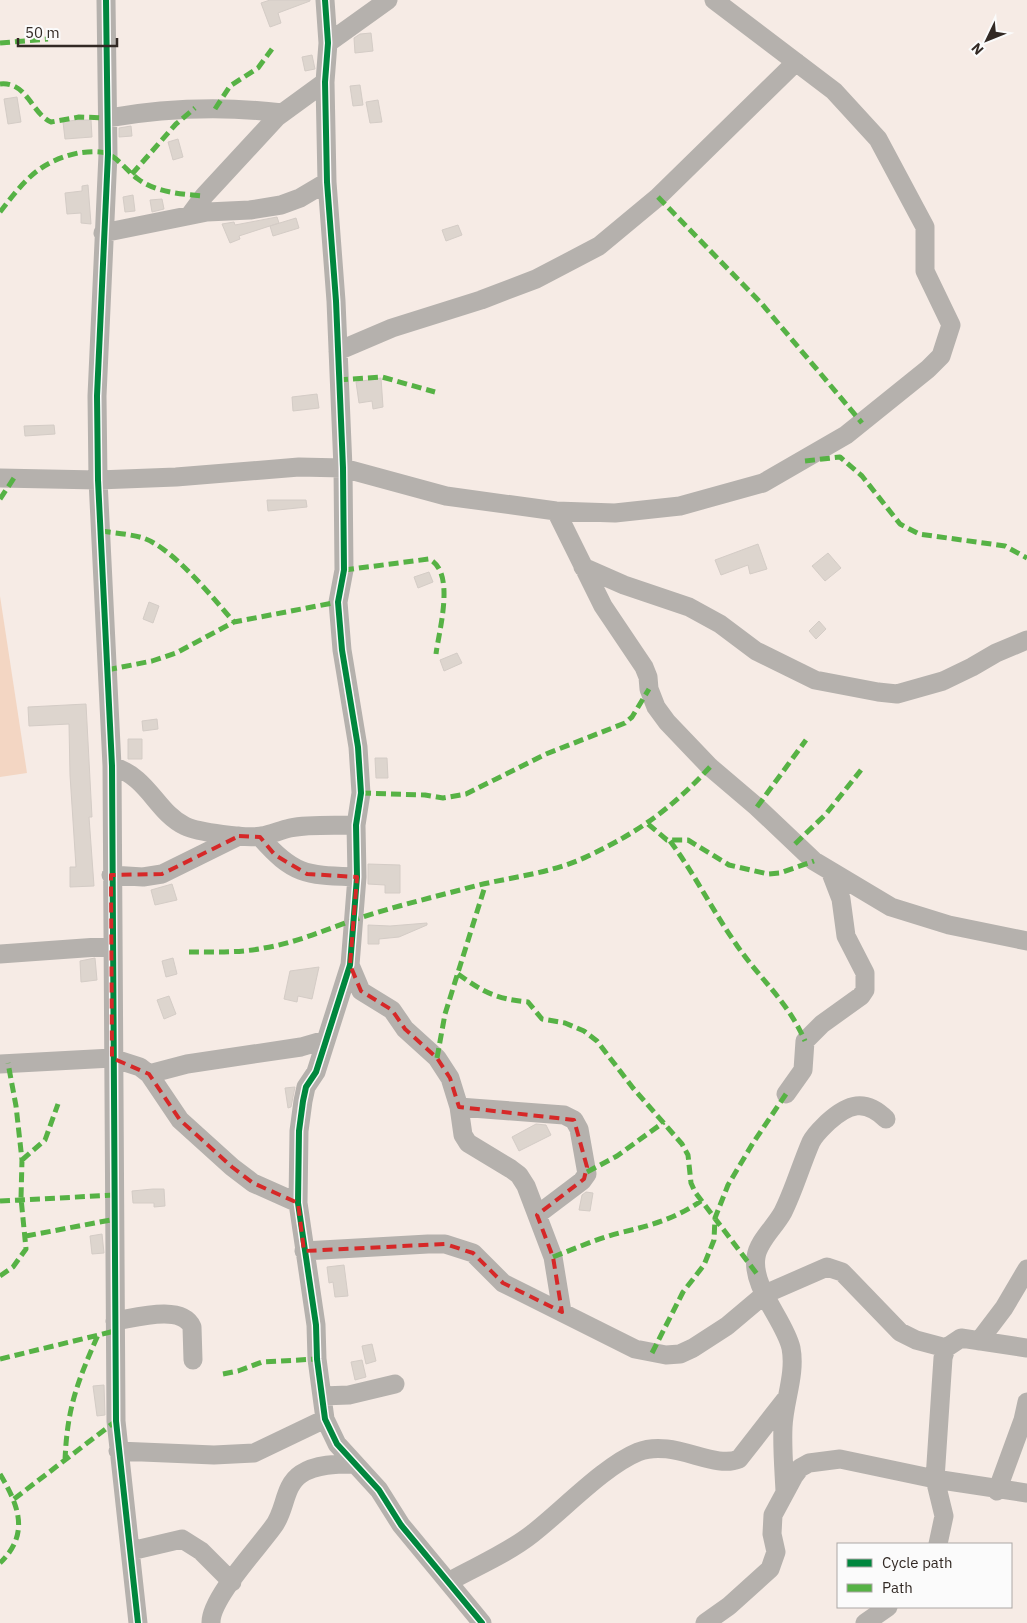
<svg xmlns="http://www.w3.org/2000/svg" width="1027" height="1623" font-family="'IBM Plex Sans',sans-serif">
  <rect width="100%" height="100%" fill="#f6ebe5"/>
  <path fill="#f3d6c3" d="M0,596L27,773L0,777Z"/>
  <path fill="#ddd5ce" stroke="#d4ccc6" d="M270,0H310V1L278,13L281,23L270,27L261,3Z
    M371,33L373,51L355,53L354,38L360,34Z
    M312,55L315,69L305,71L302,57Z
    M360,85L363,105L353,106L350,86Z
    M17,97L21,122L8,124L4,99Z
    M378,100L382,122L370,123L366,102Z
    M76,120H91L92,137L65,139L63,122Z
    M131,126L132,136L119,137V128Z
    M178,139L183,157L173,160L168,142Z
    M88,185L91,224L81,223V213L67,214L65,193L82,191V186Z
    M133,195L135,211L125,212L123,197Z
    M162,199L164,209L152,212L150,200Z
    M277,217L279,223L239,236L240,239L230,243L222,224L234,222L235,225Z
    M296,218L299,228L273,236L270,226Z
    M458,225L462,235L446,241L442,230Z
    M381,378L383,407L373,409L372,401L359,403L356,382Z
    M317,394L319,408L293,411L292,397Z
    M54,425L55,434L25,436L24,426Z
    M267,500H306L307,507L268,511Z
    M758,544L767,569L750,574L748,565L721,575L715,560Z
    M828,553L841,568L825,581L812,566Z
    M429,572L433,582L418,588L414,577Z
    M149,602L159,606L153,623L143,619Z
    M819,621L826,629L816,639L809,631Z
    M457,653L462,663L444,671L440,660Z
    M86,704L92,817H89L94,886L70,887V867H76L70,775L69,724L29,726L28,707Z
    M157,719L158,729L143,731L142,721Z
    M128,739H142V759H128Z
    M375,758H387L388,778H376Z
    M368,864L400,865V893H385V885L368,884Z
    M172,884L177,900L155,905L151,890Z
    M427,923V925L399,937L379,939V944H368V925L390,926Z
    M95,958L97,980L81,982L80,961Z
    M173,958L177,974L166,977L162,961Z
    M319,967L312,999L298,996L297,1002L284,999L290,971Z
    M169,996L176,1014L164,1019L157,1000Z
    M295,1087L291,1107L288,1108L285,1088Z
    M536,1124L546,1125L551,1135L519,1151L512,1137Z
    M153,1189H164L165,1206L154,1207V1203H133L132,1191Z
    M586,1192L593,1193L590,1211L579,1210L582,1195Z
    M102,1234L104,1253L92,1254L90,1236Z
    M344,1265L348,1296L335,1297L333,1282L329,1283L327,1267Z
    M372,1344L376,1361L366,1364L362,1346Z
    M362,1360L366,1377L355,1380L351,1362Z
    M104,1385L105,1415L97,1416L93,1386Z"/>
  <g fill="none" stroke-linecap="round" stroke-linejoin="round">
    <path stroke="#b5b1ad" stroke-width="19" d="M106,0L108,154L97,396L98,480L112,766L116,1421L138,1623
      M325,0L328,43L325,82L327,182L336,301L343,468L344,570L338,602L342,650L358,747L361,793L356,825L357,877L350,965L316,1072L306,1087L303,1101L299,1131L298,1203L316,1325L317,1359L325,1419L337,1444L379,1490L401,1525L482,1623
      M328,43L388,0
      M108,118C166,108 224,106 282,113
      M190,215L204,196L277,117L325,82
      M103,233L207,212L250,210L281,205L300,198L327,182
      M338,351L392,328L481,300L536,279L599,246L658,197L796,62
      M0,478L98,480L176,477L299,467L343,468L446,496L556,511L615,513L680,506L763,483L846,435L928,369L941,356L951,325L925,271V227L878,139L834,91L714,0
      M556,511L603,606L644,667L648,677L649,689L656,707L667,722L710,767L757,807L814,861L891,907L949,925L1027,941
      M583,567L624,585L689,607L720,624L756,651L815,680L878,692L897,694L943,681L972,667L996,653L1027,640
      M112,766C149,777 156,812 185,826C197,832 247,839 261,836C271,835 280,830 290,828C311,824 335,826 356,825
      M260,837C294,876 307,875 357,877
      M111,875L143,877L162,874L239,836
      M0,954L112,946
      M350,965L361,991L392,1010L405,1029L437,1058L450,1078L459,1107L463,1135L468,1143L511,1169L519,1175L526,1186L553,1257L562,1312
      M0,1064L112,1058L140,1067L149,1074L180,1120L232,1167L253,1183L298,1203
      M149,1074L187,1064L301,1047L325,1040
      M786,1094L803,1070L805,1041L822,1024L861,996L865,990V973L846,936L841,899L831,873
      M459,1107L564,1115L574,1120L579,1129L587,1174L582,1181L537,1215
      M304,1251L428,1244H445L473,1253L503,1283L635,1349L666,1355L680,1354L693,1348L727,1326L765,1294L827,1267L842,1272L900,1332L916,1340L946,1348
      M115,1321C135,1318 182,1304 192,1327L193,1360
      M979,1341L1004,1308L1027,1269
      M322,1396L349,1395L395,1384
      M118,1451L214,1455L254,1453L325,1419
      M785,1491C784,1470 782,1448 783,1427C784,1401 796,1374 791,1348C785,1321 751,1287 756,1257C758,1241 775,1227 783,1212C794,1190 801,1165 811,1142C815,1134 822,1128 828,1122C848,1104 865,1098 886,1119
      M997,1491L1023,1420L1027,1402
      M938,1544L944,1516L935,1479L943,1358L946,1348L961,1338L1027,1348
      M131,1551L182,1539L201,1551L232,1582
      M450,1581C477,1566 508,1553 532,1534C563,1510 604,1466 638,1452C673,1438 713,1470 739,1459L785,1400
      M211,1623C210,1599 258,1548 273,1527C286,1511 283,1486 301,1474C316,1464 337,1464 354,1464
      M705,1623L729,1606L770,1569L776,1552L772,1534L773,1515L794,1476L800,1468L809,1463L840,1459L935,1479L1027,1493
      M865,1623L888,1607"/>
    <path stroke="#56b245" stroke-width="5" stroke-dasharray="10 5" stroke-linecap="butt" d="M0,43L48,39
      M0,84C27,81 31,113 51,122L79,117L108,118
      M215,109L230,86L258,68L272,49
      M132,174L176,124L195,108
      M658,197L762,304L862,423
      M0,212C24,181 38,162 78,153C86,152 100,150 108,154C119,159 128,172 138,179C157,193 182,194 204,196
      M338,380L382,377L435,392
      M805,461L840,457L862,476L900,524L919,534L1005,546L1027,558
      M0,499L14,478
      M101,531C114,533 130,534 143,538C173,548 213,598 234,622
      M344,570L429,559C456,572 439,630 436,654
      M107,670L152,661L176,653L234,622L338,602
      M361,793L425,795L443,798L466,794L546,754L625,723L632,717L649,689
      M757,807L806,740
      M648,824L667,840H688L729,865L768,874L780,873L814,861
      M670,841C694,873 711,908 734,941C758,978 786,998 805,1041
      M795,844L826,814L861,770
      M189,952C214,952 240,953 264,948C295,943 322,931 351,921C388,908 426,899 464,889C505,877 549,875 588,856C639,832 672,808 710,767
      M458,974C483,992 496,999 528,1002L542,1019L565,1023L584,1031L597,1041L633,1088L682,1144L688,1155L691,1183L695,1192L757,1274
      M437,1058L445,1014L486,883
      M22,1160L45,1140L58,1104
      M587,1172L617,1156L664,1122
      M0,1201L116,1195
      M26,1236L116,1219
      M553,1257C574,1249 596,1239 619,1233C649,1226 675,1219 701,1201
      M0,1276L13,1267L26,1249L21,1198L22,1160L16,1106L8,1063
      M652,1353L683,1292L704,1265L714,1240L715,1218L728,1185L753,1143L786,1094
      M0,1359L115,1331
      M223,1374L238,1371L262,1362L317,1359
      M65,1461C67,1408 77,1383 98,1335
      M0,1474C19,1506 30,1534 0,1563
      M14,1499L116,1421"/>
    <g stroke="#fbfbfb" stroke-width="9">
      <path id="cycleway" d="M106,0L108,154L97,396L98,480L112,766L116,1421L138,1623
        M325,0L328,43L325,82L327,182L336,301L343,468L344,570L338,602L342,650L358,747L361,793L356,825L357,877L350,965L316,1072L306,1087L303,1101L299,1131L298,1203L316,1325L317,1359L325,1419L337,1444L379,1490L401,1525L482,1623"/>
    </g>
    <use href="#cycleway" stroke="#00873e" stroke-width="6"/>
  </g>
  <path fill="none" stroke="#d62828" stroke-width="4" stroke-dasharray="10 6" stroke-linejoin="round" d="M239,836L260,837L275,855L307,874L357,877L350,965L361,991L392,1010L405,1029L437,1058L450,1078L459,1107L574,1120L587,1167L584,1179L537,1215L553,1257L562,1312L503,1283L473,1253L445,1244L304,1251L298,1203L253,1183L232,1167L180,1120L149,1074L112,1058L111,875L162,874Z"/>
  <rect x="837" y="1543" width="175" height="65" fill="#fbfbfb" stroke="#aba7a5"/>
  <rect x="847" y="1559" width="25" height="8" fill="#00873e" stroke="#aba7a5"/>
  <text x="882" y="1568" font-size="15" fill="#322924">Cycle path</text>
  <rect x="847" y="1584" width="25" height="8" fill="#56b245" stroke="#aba7a5"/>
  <text x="882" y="1593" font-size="15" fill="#322924">Path</text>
  <g transform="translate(987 40) rotate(227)" stroke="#fbfbfb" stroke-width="4" paint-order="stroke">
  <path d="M0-4L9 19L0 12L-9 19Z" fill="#322924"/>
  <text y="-8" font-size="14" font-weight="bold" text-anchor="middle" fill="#322924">N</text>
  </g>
  <path d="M18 38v8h99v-8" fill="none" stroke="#322924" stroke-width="2.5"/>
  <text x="25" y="38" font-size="15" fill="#322924" stroke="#fbfbfb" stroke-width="4" paint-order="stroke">50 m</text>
</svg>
